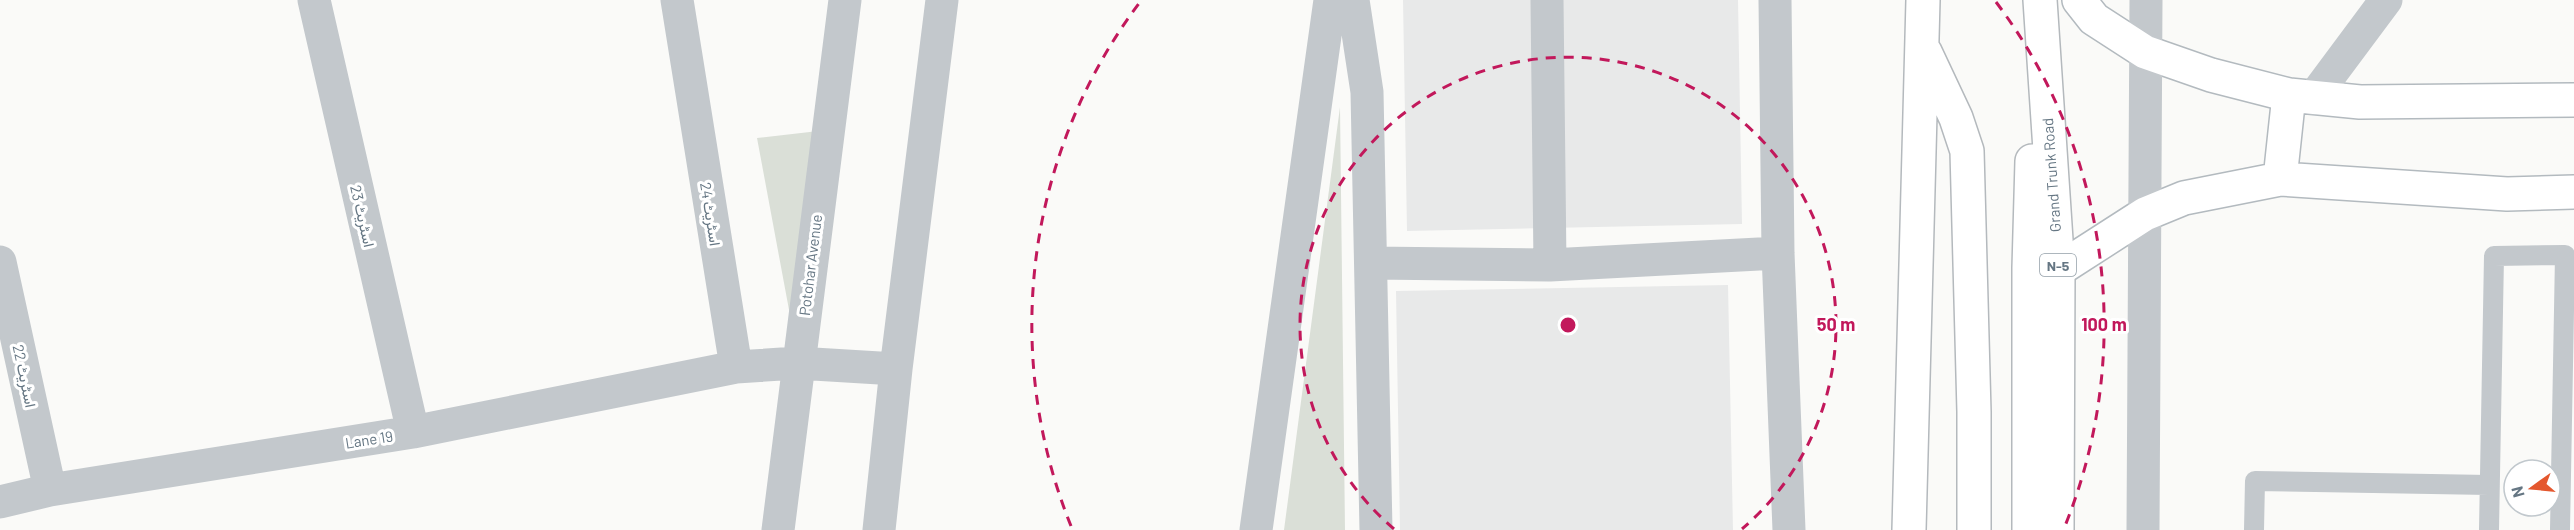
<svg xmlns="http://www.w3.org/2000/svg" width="2574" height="530" font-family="Barlow,Vazirmatn,sans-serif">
  <rect width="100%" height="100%" fill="#fafaf8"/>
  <path fill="#e8e9e9" d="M1403,0H1738L1742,224L1407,231Z
    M1728,285L1733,530H1400L1396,291Z"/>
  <path fill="#dadfd7" d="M1340,107L1345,530H1284Z
    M827,130L795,342L757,138Z"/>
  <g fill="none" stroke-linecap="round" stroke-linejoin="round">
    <g stroke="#b3babf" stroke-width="36">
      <path id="secondary" d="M2079,0L2094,19L2145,52L2211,75L2289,95L2360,102L2574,100
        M2280,179L2289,95
        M2058,270L2145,214L2184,198L2280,179L2507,194L2574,192"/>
    </g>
    <g stroke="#b4b9bd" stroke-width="36">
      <path id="highway" d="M2040,0L2058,270L2057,530
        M1925,52L1956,118L1967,151L1974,412V530
        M1909,530L1923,0
        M2029,530V268L2032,161"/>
    </g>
    <path stroke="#c3c8cc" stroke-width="20" d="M2254,530L2255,481L2489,485
      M2489,530L2494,256L2565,255L2560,530"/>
    <path stroke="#c3c8cc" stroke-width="33" d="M314,0L413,432
      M677,0L736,367L797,363L896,369
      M1353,0L1367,92L1376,530
      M1547,0L1550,265
      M1775,0L1778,253L1789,530
      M2313,98L2386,0
      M0,262L50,490
      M1372,263L1550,265L1778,253
      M0,502L50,490L413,432L736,367
      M778,530L845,0
      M879,530L896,369L942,0
      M1256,530L1330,0
      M2143,530L2146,0"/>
    <use href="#secondary" stroke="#fff" stroke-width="33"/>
    <use href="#highway" stroke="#fff" stroke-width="33"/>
  </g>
  <g fill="none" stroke="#c2185b" stroke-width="3" stroke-dasharray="10 8">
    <path d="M1394 529A268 268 0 1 1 1742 529"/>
    <path d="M1071 526A536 536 0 0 1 1140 2M1996 2A536 536 0 0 1 2065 526"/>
  </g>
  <g text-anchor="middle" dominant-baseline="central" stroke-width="6" stroke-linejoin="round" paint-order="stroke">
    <rect fill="#fff" stroke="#939fa8" stroke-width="1.5" x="2040" y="254" width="36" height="22" rx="4.5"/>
    <g font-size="14" font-weight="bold" fill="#657683">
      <text x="2058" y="265">N-5</text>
    </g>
    <g font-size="15" fill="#657683" stroke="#fff">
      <text transform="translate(2051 175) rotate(-94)">Grand Trunk Road</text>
      <text transform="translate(711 214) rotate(81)">اسٹریٹ 24</text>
      <text transform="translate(363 216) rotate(77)">اسٹریٹ 23</text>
      <text transform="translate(810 265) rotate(-83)">Potohar Avenue</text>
      <text transform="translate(25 376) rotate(78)">اسٹریٹ 22</text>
      <text transform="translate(369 439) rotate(-9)">Lane 19</text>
    </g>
  </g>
  <circle cx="1568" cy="325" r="9" fill="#c2185b" stroke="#fff" stroke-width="3"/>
  <g font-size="18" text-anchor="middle" font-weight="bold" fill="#c2185b" stroke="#fff" stroke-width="6" stroke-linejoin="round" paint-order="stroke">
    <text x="1836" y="331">50 m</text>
    <text x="2104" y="331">100 m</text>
  </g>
  <g transform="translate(2532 488) rotate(255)"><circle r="28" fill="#ffffff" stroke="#c1c8cd" stroke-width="1.5"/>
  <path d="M0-4.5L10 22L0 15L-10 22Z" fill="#e4572e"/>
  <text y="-9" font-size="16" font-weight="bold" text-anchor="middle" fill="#657683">N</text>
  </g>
</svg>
